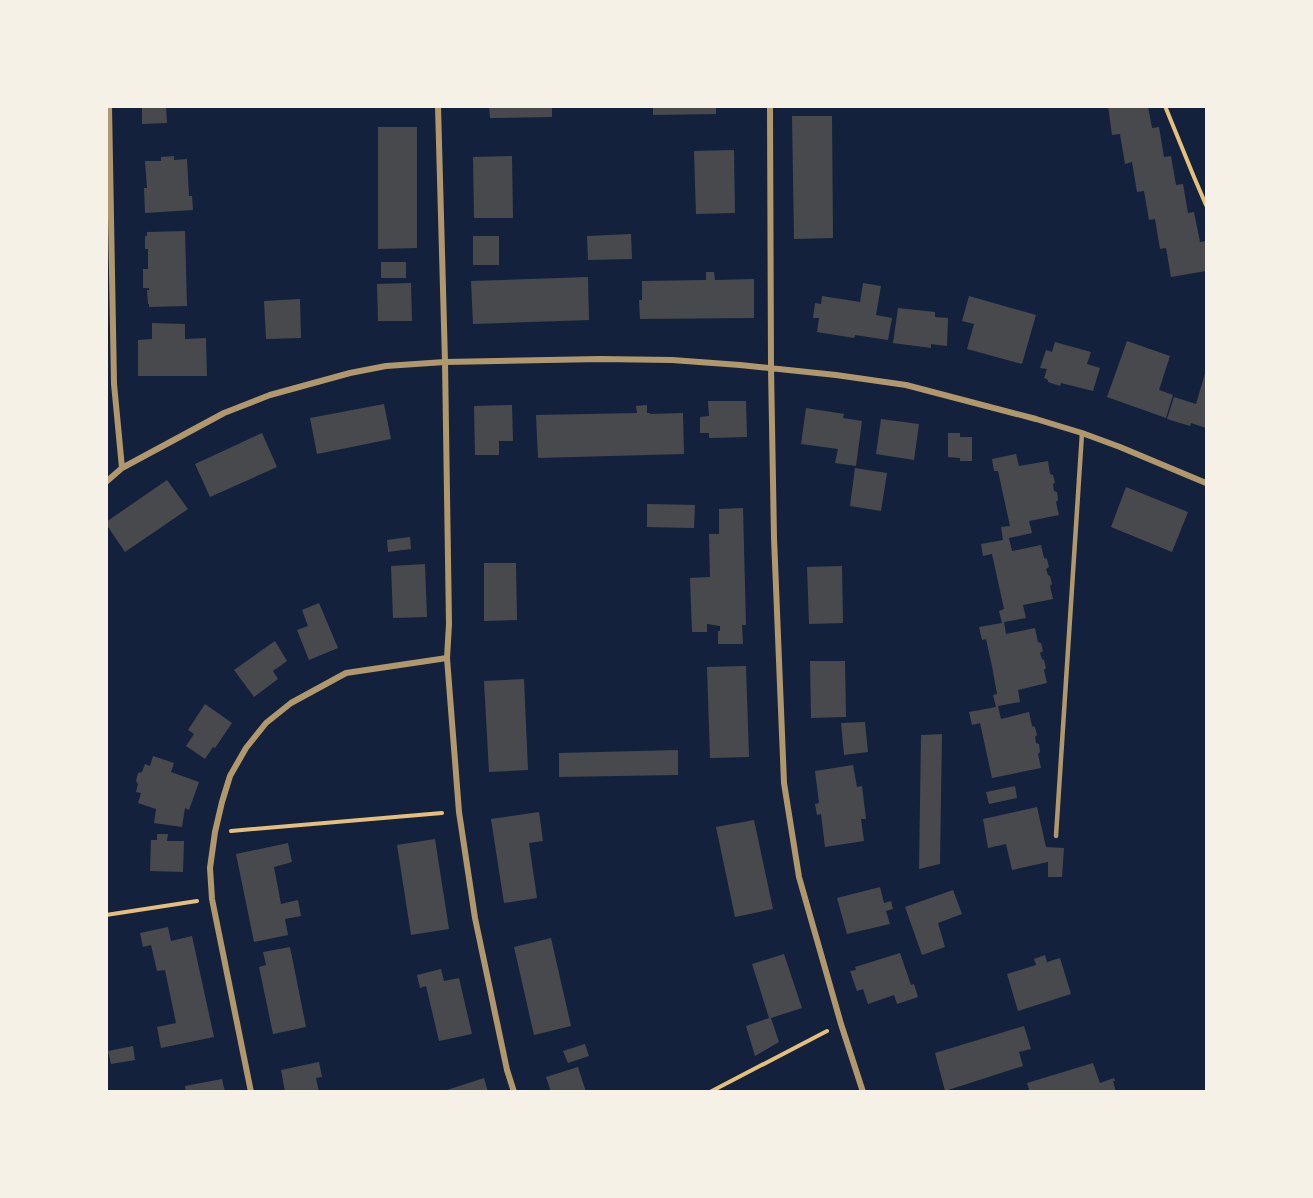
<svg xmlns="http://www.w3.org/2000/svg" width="1313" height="1198" font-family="Inter,sans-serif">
  <rect width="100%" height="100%" fill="#14213d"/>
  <path fill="#48494c" d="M142,106H166L167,123L142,124Z
    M489,106H552V117L490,118Z
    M653,106H716V114L653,115Z
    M1108,106H1148L1152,128L1159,127L1164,157L1171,156L1176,185L1183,184L1188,213L1194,212L1200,242L1206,241V271L1171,277L1166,248L1160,249L1155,219L1149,220L1144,191L1137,192L1132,162L1125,164L1120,134L1112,135Z
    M792,116H832L833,238L794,239Z
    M378,127H417V248L378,249Z
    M734,150L735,213L696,214L694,151Z
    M174,156V160L187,159L189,196H192L193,210L145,213L144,188H147L145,161H161V157Z
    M512,156L513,218H474L473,157Z
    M185,231L187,306L149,307V304H148L147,290H149V288H143V269H148V249H145V236H147V232Z
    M631,234L632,259L588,260L587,236Z
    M473,236H499V265H473Z
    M381,262H406V278H381Z
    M706,272H714L715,280L754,279V318L640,319L639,300H642V281L706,280Z
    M588,277L589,320L473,324L471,281Z
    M411,283L412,321H378L377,284Z
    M863,283L881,286L876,315L892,318L888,340L855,335L854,338L817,332L819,318H813L815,303L821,304L822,296L860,302Z
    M969,296L1036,315L1022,364L967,349L974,324L962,321Z
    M300,299L301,338L266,339L264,301Z
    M898,308L935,312V317L948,318L947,346L931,344V348L893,343Z
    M152,323L185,324V339L206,338L207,376H138V340L152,339Z
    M1127,341L1170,356L1159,390L1173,395L1166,418L1107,397Z
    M1055,342L1091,352L1087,364L1100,368L1093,391L1061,383L1060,386L1048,382V380L1044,378L1047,369L1040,368L1046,350L1052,352Z
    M1206,370V428L1191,423L1190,426L1167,419L1174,397L1196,404Z
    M708,401H746L747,437L709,438V433H700V417L709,416Z
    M384,404L391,439L317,454L310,418Z
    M512,405L513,441H499V455H475L474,406Z
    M647,405V413H650V414L683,413L684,454L538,458L536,415L637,413L636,406Z
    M806,408L844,414L843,418L862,421L856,466L835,463L838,449L801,444Z
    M881,419L919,424L914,460L876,454Z
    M262,433L277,467L210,497L195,464Z
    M948,433H960V437H972V461H960V458L948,457Z
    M1016,454L1019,466L1048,461L1050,474L1053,475L1055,483L1053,484L1054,491L1057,492L1058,500L1056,502L1059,515L1029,521L1032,533L1009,538L1012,551L1041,545L1044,558L1047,559L1049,567L1046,569L1048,575L1050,576L1052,584L1050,586L1053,599L1023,605L1026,618L1004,622L1006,634L1035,628L1038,642L1041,643L1043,651L1040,653L1042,659L1044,660L1046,668L1044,670L1047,683L1018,690L1020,702L998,706L1001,719L1029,712L1032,726L1035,727L1037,735L1035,737L1036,743L1039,744L1040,752L1038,754L1041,768L992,778L980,723L972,725L969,712L996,707L993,695L997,694L992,666L986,639L982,640L979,627L1002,623L999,611L1004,609L992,554L983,556L981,544L1003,540L1001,527L1010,526L998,471H994L992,459Z
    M855,468L887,473L881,511L850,506Z
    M167,480L188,509L125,552L106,524V522Z
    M1126,487L1188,512L1172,552L1111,527Z
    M647,504L695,505L694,528L647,527Z
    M743,508L746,625H742L743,644H718V631H720V626L707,624V632H692L690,578L710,577L709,534H719V509Z
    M410,537L411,549L388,552L387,540Z
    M484,563H516L517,620L484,621Z
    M425,564L427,617L393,618L391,566Z
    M842,566L843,623L809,624L807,567Z
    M319,603L338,648L309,660L297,630L308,626L302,610Z
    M275,641L287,661L273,671L278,679L254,697L234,670Z
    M810,661H845L846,717L811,718Z
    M746,666L749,757L710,758L707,667Z
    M524,679L528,770L489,772L484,681Z
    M205,704L232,723L215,748L213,747L205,759L186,746L194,734L188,730Z
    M865,722L868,752L844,755L841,723Z
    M942,734L940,864L919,869L921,735Z
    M678,750V775L559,777V753Z
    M153,756L174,763L171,772L199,782L189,810L185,808L182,827L154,823L156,809L138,803L141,793L136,792L138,784L136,781L138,773L142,772L145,764L150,766Z
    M853,765L857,787L862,786L866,819H861L864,841L825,847L821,814L817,815L815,804L819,803L815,771Z
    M1015,786L1017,798L989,804L986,792Z
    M1037,807L1046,847L1064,848L1062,877H1048V862L1012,870L1006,844L988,848L983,819Z
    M539,812L543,841L529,843L537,898L504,903L491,819Z
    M754,820L773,909L735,917L716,827Z
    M157,834H168L167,841H184L183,872L150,871L151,840H157Z
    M435,839L449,929L411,935L397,845Z
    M288,843L292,862L274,867L281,904L298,900L301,916L285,919L288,935L254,942L236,854Z
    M880,887L884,903L891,901L893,909L886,911L890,924L847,934L837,898Z
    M953,890L962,914L938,923L945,947L922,955L905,907Z
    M168,927L171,941L192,936L214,1037L161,1048L157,1027L176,1023L165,970L157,971L151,945L143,947L140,933Z
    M551,938L571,1026L534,1035L514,947Z
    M290,947L306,1027L273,1034L259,967L266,965L263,952Z
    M900,953L911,985L914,984L918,997L897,1004L894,995L868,1004L863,989L857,991L850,971L856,970L855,967Z
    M784,954L802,1008L771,1018L779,1042L755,1056L746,1026L769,1018L752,964Z
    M1045,955L1047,962L1060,958L1071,994L1018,1011L1007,974L1036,965L1034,959Z
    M441,969L444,981L459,978L472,1034L439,1041L426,986L420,988L417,975Z
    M1024,1026L1031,1049L1019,1052L1023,1066L945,1091L935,1053Z
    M585,1044L589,1056L568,1063L563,1051Z
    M133,1046L135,1060L111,1064L108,1051Z
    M319,1062L322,1077L316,1078L319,1092H285L281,1070Z
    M1093,1063L1100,1083L1114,1078L1115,1081H1113L1116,1092H1030L1027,1083Z
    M578,1067L586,1092H551L546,1077Z
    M484,1078L488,1092H444V1091Z
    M222,1079L225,1092H186L185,1086Z"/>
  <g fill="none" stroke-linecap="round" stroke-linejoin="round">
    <path stroke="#e5c07b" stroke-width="4" d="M1165,106L1194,177L1206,205
      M231,831L442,813
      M106,915L197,901
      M710,1092L827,1031"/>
    <path stroke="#b1986c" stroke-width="4.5" d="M1056,836L1082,433"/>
    <path stroke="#b1986c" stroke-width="6" d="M109,106L114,384L122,468
      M438,106L445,362L449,624L447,658L459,812L475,918L507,1070L514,1092
      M770,106L771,368L774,538L784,783L799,877L841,1024L863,1092
      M106,482L122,468L224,413L270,395L350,373L386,366L445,362L600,359L672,360L740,365L836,375L906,385L1036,419L1082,433L1120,447L1206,483
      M251,1092L212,899L210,868L215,832L222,802L230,776L246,748L266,723L291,703L346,673L447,658"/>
  </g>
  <rect width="1313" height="1198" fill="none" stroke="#f6f1e7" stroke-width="216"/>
</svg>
